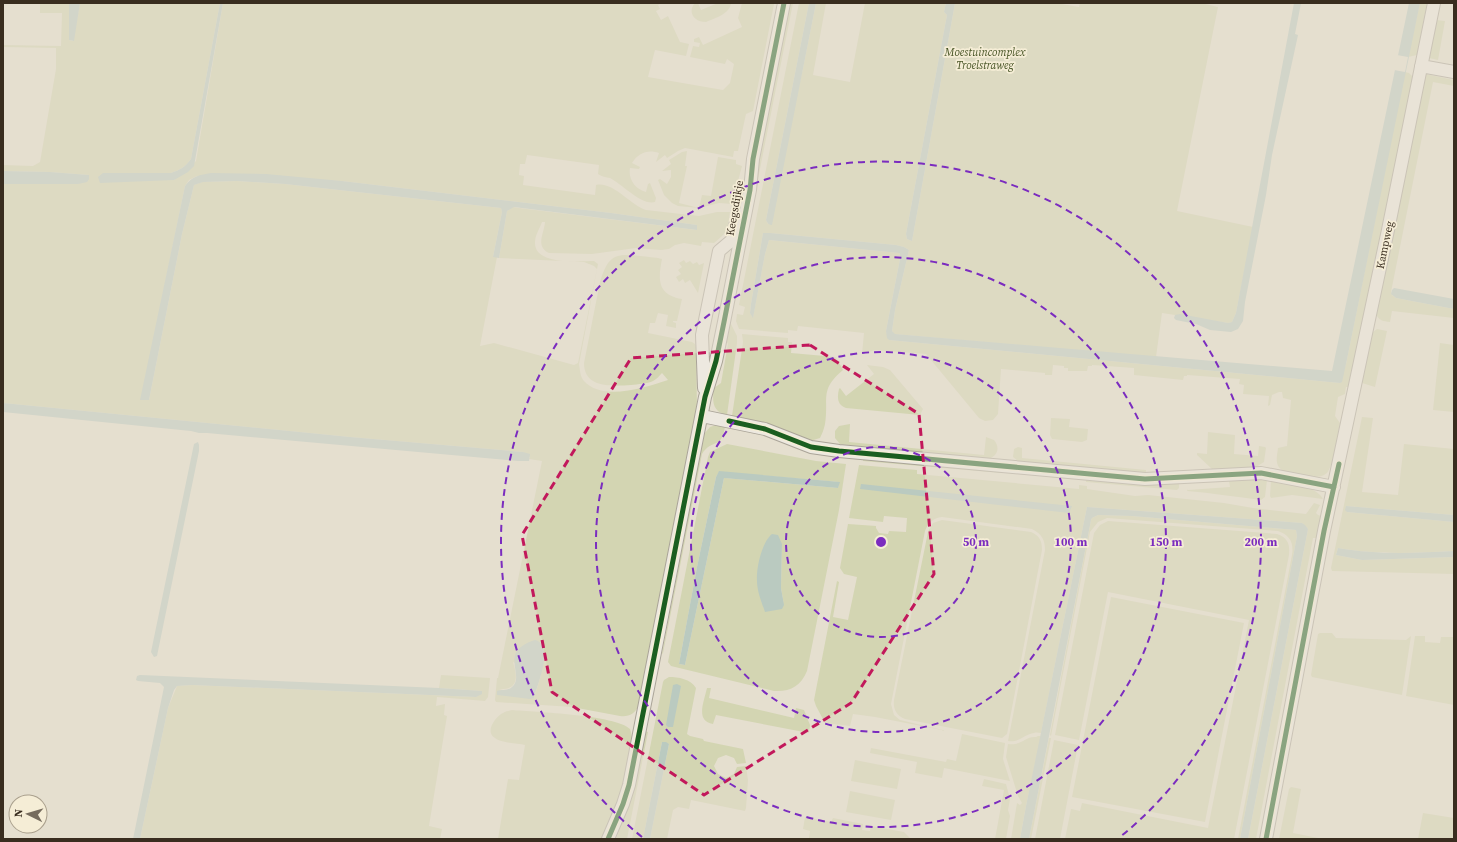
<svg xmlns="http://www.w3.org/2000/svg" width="1457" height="842" font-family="'Source Serif 4',serif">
  <rect width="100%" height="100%" fill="#e5dfcf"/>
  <path fill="#d3d5b2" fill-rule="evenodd" d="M40,3H69V40L73,41L80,3H220L191,159C185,167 180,170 171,173H103L174,180L196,161L223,3H662L658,5L660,9L656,11L661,20L668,16L680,42L689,44L686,56L655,50L648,77L723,90L730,83L734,64L727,59L725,64L690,57L693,46L699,47L700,43L694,42V39L699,37L703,45L742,27L738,18L742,3L774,4L753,111L746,114L738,151H734L733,157L685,148L678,151L667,158L665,155L656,162L659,153C648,149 638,153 632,163L640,167L639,169L630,168C628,179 635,189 646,192L648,184L650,183L656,198L655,202C642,206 622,184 610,178C606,177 602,177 598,174L599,165L527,155L525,164H520L519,175L524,176L523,185L595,195L596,185C613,181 630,205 646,210L699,216L717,212H730C727,231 729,231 714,243L702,242L701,246L684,243L675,245L669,249L661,250L636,248L592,254L549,253C535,246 544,234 545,222H542C540,228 535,235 535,242C534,266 579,261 594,261L598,264L579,364C580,369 580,377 584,381C603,402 646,387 668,380L662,373C659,376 657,379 653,381C647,384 638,384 631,385C613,386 584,389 584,363L600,282C608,256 614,253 640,256C647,257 655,257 662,259C658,279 657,295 682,299L677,321H673V322L676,323V328L666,326L668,315L658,313L655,323H650L648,333L692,342L695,344L696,348L697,409L639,705C635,714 629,717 620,716L572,707L496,702L495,700L497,678H498L542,461L529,459L530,457L523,452L350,437L3,403V184H78L89,175L50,172L3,171V165L33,166L40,162L56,69V48L3,47V45L61,46L62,13H40ZM197,176L342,181L611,213L697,225V230L519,208L513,207L507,211L499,258L584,262L594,266L597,269L578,363L574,365L494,343L480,346L497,257H493L502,212L501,208L285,184L237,181L202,182L194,185L182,234L149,400H141L185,186L189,180ZM513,662L541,675L534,698L499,689C518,690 518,678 513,662Z
    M695,3H698L701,10L718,3H731C730,14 715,18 706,22C694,22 687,12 695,3Z
    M790,3H793L753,204L750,203Z
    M799,3H809L766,220L768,224L802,73L816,3H826L813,75L850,82L865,3H946L944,12L947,15L906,234L907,239L912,241L955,3H1056L1079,7L1080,3H1201L1218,7L1177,211L1253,227L1236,313L1232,322L1228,323L1162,313L1156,357L894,334L892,331L895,310L909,250L904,247L896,245L770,233H763L751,304L750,313L753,317L765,254L769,240L899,253L900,254V259L886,331L889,340L1340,383L1346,364L1405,72L1409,73L1413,77L1383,229L1348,387H1346L1345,394L1338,397L1335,416L1340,423C1338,434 1333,467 1327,473C1323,476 1319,477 1315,477L1283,471C1274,465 1277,457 1278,448L1287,446L1291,400L1283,398L1282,392H1279L1272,395L1270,405L1268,406L1269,396L1243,394L1244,385L1239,384L1240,379L1187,375V376H1184L1183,380L1134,375V368L1092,365V366H1088L1087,371H1068V368H1064V366L1053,365L1052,375H1045V373L1001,369L998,414L993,420L985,421L979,418L926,354L875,350L862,354L864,333L798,326L797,331L788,330V333L739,329L736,321L737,314L743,315L745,307L739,305Z
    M1420,3H1427L1417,55L1408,57Z
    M1436,20L1445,21L1438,60L1429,58Z
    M1425,74L1454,80V86L1433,82L1391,292L1392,295L1396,298L1454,309V318L1392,311L1390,322C1383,321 1379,321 1376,314Z
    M687,151L685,166H687L679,203L699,208L702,195L711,196L718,157L736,160V164L742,166L732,204L719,203L699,208L678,206L672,203L664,195L658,180L660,179L667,184L671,177V170L662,171L671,164L669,160L682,152Z
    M684,260L686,263L690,261L693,264L697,262L699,265L704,263L698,293L690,280L685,283L683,279L679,282L676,277L681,274L678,270L682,267L679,263Z
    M730,322L737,336V343L727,415C712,412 712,400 714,388L721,383L728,344L724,337Z
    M1377,329L1387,331L1375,387L1362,383L1373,332Z
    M742,334L788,338V342H792L791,353L836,357L843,370C819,390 829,398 825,424C824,429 822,434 820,438L810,441L766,423L732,416L743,342Z
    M1440,343L1454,345V412L1433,410Z
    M867,365L883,367L890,370L923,409L920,415L846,408C837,405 837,397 839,389L840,388L846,396L874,374Z
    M1362,417L1373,418L1362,492L1398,495L1404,444L1454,449V515L1346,506L1347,512L1454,522V551C1413,553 1378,555 1338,548L1336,555L1362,560L1454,557V574L1332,571L1331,568Z
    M1051,418L1070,419L1069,427L1088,429L1087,440L1082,442L1052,439L1050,435Z
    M850,424L849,442L984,455L986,437L994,440C1001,448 997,458 986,459L840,444L835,438V431L839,426Z
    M716,425L725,426C722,450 712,438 702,454L663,653L662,654L704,434L710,427Z
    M1208,432L1235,435L1234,454L1258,456L1259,446L1265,447L1266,448L1264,462L1256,467L1212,469L1197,455V453L1207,454Z
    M727,444L816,461L846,464L839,510L807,671C801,686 790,692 774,691L671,666L668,662L708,457L710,452ZM719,472L839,482L838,488L725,478H724L685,665L679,664L697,567L716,477ZM768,538L782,544L781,588L784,605Z
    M1018,447L1022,448V458L1146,470V473L1018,461L1013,457L1014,449Z
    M863,459L1000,472L1001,473L863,461Z
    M859,465L917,470V474L1079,489V485L1087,486V489L1135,496L1148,495L1224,503L1253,508L1306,514L1314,503L1320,505L1316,513L1318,515L1321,516L1316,538H1313L1256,839H1248L1308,529L1302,523L1087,507L1041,733C1039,733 1037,732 1034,733C1025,734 1019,743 1008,741L1045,550C1045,540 1042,534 1032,529L942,517C933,518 928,523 925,531L891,704L894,715L900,720L947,731L875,717L853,714L850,726L825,723L816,706L814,700L837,581L839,582L833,617L848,620L857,577L844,574L840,568L848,524L876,526V528L879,533L888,534L889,531L906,532L907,518L884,516L883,522L849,518Z
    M1253,478L1267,480L1265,497L1261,500C1236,497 1212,493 1187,491L1188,489V490L1230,487L1229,481L1231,479Z
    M1086,480L1146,485L1179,483V488L1177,490L1086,482Z
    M1271,480C1286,483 1315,484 1323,499L1292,495L1271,498L1270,496Z
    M1098,515L1132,516L1296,530L1297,536L1240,839H1238L1292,555C1294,543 1290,535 1278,531L1107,518L1098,522L1090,532L1051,736L1050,735L1091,520L1092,518Z
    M942,520L1031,532C1040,536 1042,541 1042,550L1007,734L1002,738L905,719C896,715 893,709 894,700L928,532L933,523Z
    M1108,521L1277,534C1288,538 1290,544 1289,555L1234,839H1065L1071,809L1080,811L1082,803L1208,828L1249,620L1108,592L1079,740L1055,735L1094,533L1100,525Z
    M1111,597L1244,623L1205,822L1072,797Z
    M1320,633H1332L1336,638L1406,640L1411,636L1402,695L1312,677L1311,675L1318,634Z
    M1415,636H1425V642L1440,643L1441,637H1454V705L1406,696Z
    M441,675L490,678L488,697L485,701L437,697L436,706L445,704L444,715L447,716L429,826L442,829L440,839H140L168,708L177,686L192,685L476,697L482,691L439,688Z
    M669,677C678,677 691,679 696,688L687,734L690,736L703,739L704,741L743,749L746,763L737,764L734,758L726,755L718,758L714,766L718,774L726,778L734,774L737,767L746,766L748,780L746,808L745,811L691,800L689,809L678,807L673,810L667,839H650L669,744L662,742L643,839H632L663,682L664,680Z
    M707,688H711L709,698L794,718L796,708L804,710L810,725L809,733L716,715L713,724C695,721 704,702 707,688Z
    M512,710C535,712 616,715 630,729C634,739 630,749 628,760C622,789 615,812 601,839H498L508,779L519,780L525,745C517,743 501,743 495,738C484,732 496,716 503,713C506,711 509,711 512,710Z
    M645,731L648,732L627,839H616L632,797Z
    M962,734L1005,743L1003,759L1010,781L944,768L942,778L915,773L917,762L870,753L871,748L946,762L947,759L956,761Z
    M1038,736H1041L1026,806L1020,839H1011L1017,803L1020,805L1022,803L1018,796L1006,757L1008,744C1022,746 1025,736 1036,737Z
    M1049,738H1051L1031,839H1029Z
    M1054,740L1078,745L1060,839H1035Z
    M855,760L901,769L897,789L851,781Z
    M984,779L1006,784L1010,799L1008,810L1010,816L1006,839H995L1004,790L982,786Z
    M1291,787L1301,789L1293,833L1323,839H1279L1289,789Z
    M850,791L895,800L891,820L846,812Z
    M1423,813L1454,818V839H1418Z
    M805,817L831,822L833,818L863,824L862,830L870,831L871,826L904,832L911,839H809L810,831L803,829Z"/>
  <path fill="#bacac0" d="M69,3H80L74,41L69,40Z
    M220,3H223L194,166L188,172L174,180L100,183L98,177L103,173H171C180,170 185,167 191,159Z
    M809,3H816L772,225C769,225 767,223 766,220Z
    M946,3H955L912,241L907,239L906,234L947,15L944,12Z
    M1294,3H1301L1295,34L1298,35L1272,155L1266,195L1245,302L1243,321L1238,329L1231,332L1210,330L1196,324L1176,320L1174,318L1175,315L1180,314L1228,323L1232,322L1236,313Z
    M1409,3H1420L1346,364L1342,382L1340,383L889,340L887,338L886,331L900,259V254L899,253L769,240L765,254L753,318L750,313L751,304L763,233H770L896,245L904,247L909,250L895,310L892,331L895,334L1332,371Z
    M3,171L50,172L89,175V179L87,182L78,184H3Z
    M211,173L266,174L342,181L611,213L697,225V230L514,207L507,211L499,258L493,257L502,212L501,208L285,184L237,181L203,182L194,185L182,234L149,400H140L185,186C192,176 200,175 211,173Z
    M1394,288L1454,299V309L1396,298L1391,294L1392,290Z
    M3,403L350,437L523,452L530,454L529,461H518L207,433H199L191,431L3,412Z
    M198,442L199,445V451L157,656L154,657L151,652L194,444Z
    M719,471L840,482L838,488L724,478L685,665L679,664L697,567L716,477Z
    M861,484L1072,506L1069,513L860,489Z
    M1346,506L1454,515V522L1347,512L1345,510Z
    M1087,507L1302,523L1305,525L1308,529L1248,839H1240L1297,536L1296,530L1132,516L1098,515L1092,518L1091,520L1029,839H1020L1026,806Z
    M772,534L778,535L782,544L781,588L784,605L782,609L765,612C762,603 757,592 757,581C756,568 762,542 772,534Z
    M1338,548C1378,555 1413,553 1454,551V557L1362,560L1336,555Z
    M535,640C555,645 537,685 534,698L530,699L497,695V691C502,689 508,691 512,687C526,675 497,652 535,640Z
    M140,675L439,688L482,691V694L476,697L192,685L177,686L174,690L168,708L140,839H133L164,687L160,683L138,681L136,680L137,676Z
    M677,684L681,686L673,727H668L666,725L673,685Z
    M662,742H666L669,744L650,839H643Z"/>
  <path fill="#e5dfcf" d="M1397,55L1408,57L1405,72L1394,70Z"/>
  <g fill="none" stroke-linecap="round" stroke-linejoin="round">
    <g stroke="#aaa498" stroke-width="14">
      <path id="street" d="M1421,66L1454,72
        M704,388L702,335L719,251L732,240L735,225
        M702,416L765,429L811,447L839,451L1145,479L1261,473L1334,487
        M608,839L623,804L629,785L705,397L716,361L724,322L750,190L753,159L784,3
        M1266,839L1324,531L1388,230L1434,3"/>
    </g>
    <use href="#street" stroke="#ede9e0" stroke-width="12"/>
    <g stroke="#f5edd6" stroke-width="8">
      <path id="cycleway" d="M729,421L765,429L811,447L839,451L1145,479L1261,473L1334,487
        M608,839L623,804L629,785L705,397L716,361L724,322L750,190L753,159L784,3
        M1266,839L1324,531L1339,464"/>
    </g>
    <use href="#cycleway" stroke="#1b5e20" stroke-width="5"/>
  </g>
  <path d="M0 0H1457V842H0ZM810,345L919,414L934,574L851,703L704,795L552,692L522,535L631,358Z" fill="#e5dfcf" fill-opacity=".55" fill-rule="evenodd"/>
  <path fill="none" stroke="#c2185b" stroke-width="3" stroke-dasharray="8 5" stroke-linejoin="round" d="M810,345L919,414L934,574L851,703L704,795L552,692L522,535L631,358Z"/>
  <g fill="none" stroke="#7b2cbf" stroke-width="2" stroke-dasharray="7 5">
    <circle cx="881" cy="542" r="95"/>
    <circle cx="881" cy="542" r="190"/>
    <circle cx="881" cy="542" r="285"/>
    <path d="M642 837A380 380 0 1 1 1120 837"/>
  </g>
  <g text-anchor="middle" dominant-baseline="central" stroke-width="3.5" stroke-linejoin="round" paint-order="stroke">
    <g font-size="11" font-style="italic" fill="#485526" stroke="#f5edd6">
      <text x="985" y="52">Moestuincomplex<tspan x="985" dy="13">Troelstraweg</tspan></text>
    </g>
    <g font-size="11" fill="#392d1f" stroke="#f5edd6">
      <text transform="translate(735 208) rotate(-80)">Keegsdijkje</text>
      <text transform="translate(1385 245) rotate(-78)">Kampweg</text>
    </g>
  </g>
  <circle cx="881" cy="542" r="6" fill="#7b2cbf" stroke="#f5edd6" stroke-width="2"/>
  <g font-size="12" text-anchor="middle" font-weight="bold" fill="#7b2cbf" stroke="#f5edd6" stroke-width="3.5" stroke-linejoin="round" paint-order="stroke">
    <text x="976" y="546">50 m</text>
    <text x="1071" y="546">100 m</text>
    <text x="1166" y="546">150 m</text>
    <text x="1261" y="546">200 m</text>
  </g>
  <rect width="1457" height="842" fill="none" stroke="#392d1f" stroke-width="8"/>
  <g transform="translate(28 814) rotate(275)"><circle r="19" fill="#f5edd6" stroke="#aaa08d"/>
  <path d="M0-3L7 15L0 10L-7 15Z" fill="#756b5d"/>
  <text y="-6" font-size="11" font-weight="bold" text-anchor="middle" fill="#392d1f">N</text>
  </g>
</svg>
